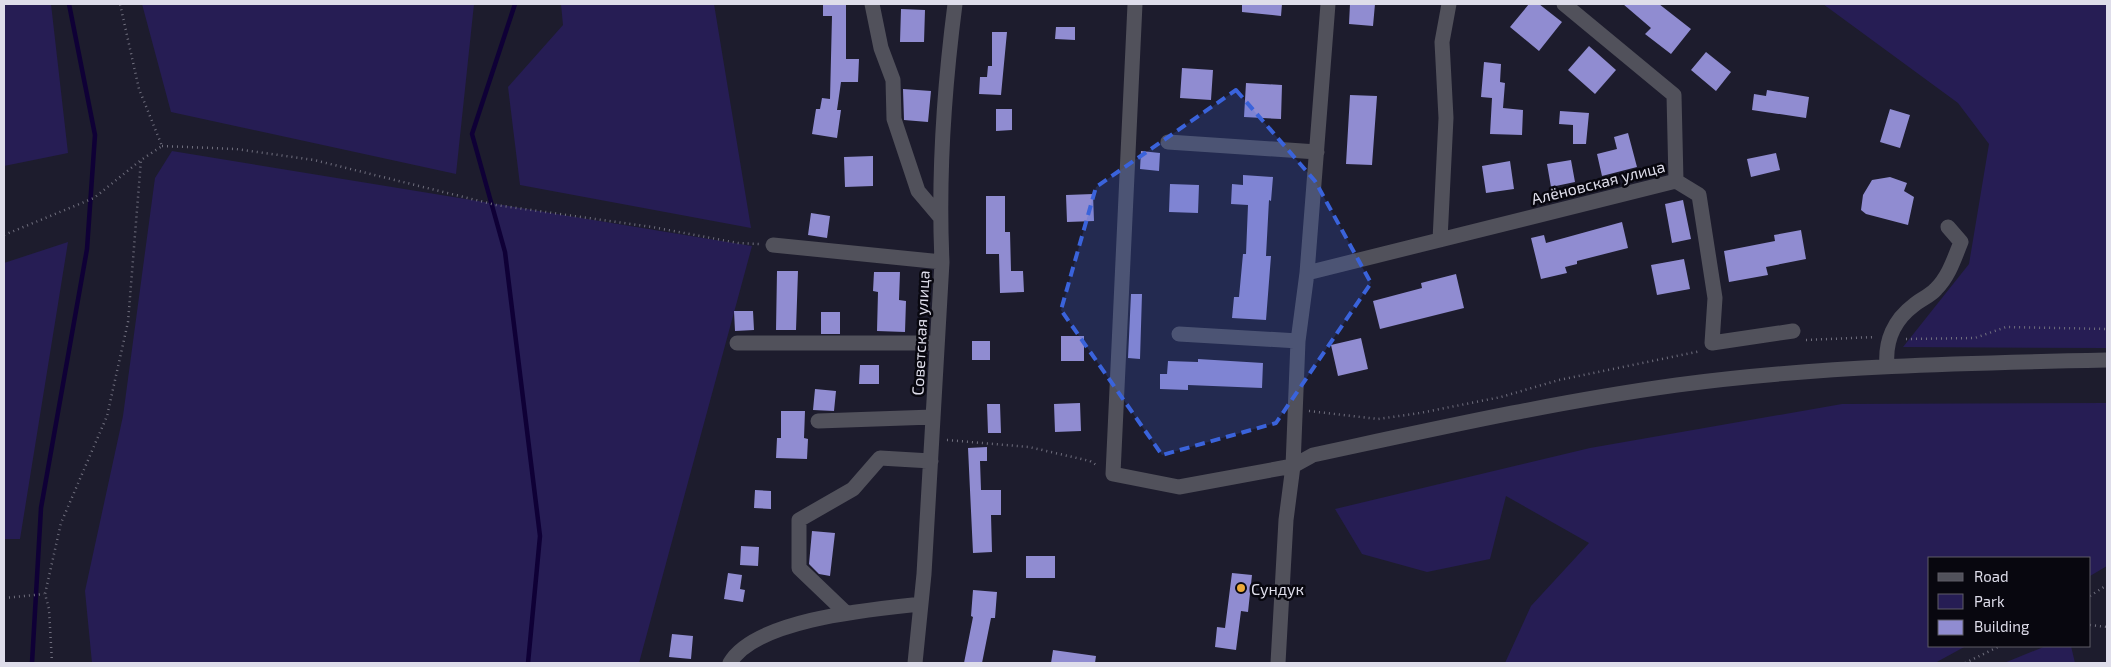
<svg xmlns="http://www.w3.org/2000/svg" width="2111" height="667" font-family="'Exo 2',sans-serif">
  <rect width="100%" height="100%" fill="#1d1c2d"/>
  <path fill="#261d54" d="M4,4H51L68,153L4,166Z
    M142,4H474L456,174L171,112Z
    M561,4H714L751,228L520,185L508,87L563,25Z
    M1823,4H2107V348L1903,347L1969,264L1989,144L1958,103Z
    M172,151L752,246L639,663H92L85,591L123,416L155,178Z
    M68,242L20,539H4V263Z
    M2107,403V566L2090,576V558H1930V646H1966L1935,663H1505L1531,606L1589,543L1506,496L1490,559L1427,572L1362,554L1335,509L1590,448L1842,404Z
    M2046,646H2071L2075,663H2004Z"/>
  <g fill="none" stroke-linecap="round" stroke-linejoin="round">
    <path stroke="#0f0036" stroke-width="4.5" d="M515,4L472,134L505,252L540,536L528,663
      M32,663L41,508L87,249L95,135L69,4"/>
  </g>
  <path fill="#908cd1" d="M823,4H846V59H859L858,82H841L837,110H841L837,138L812,134L816,109H820L822,98L830,99L832,16H823Z
    M1242,4H1282L1281,16L1242,12Z
    M1350,4H1375L1373,26L1349,24Z
    M1529,4H1539L1562,22L1539,51L1510,27Z
    M1623,4H1659L1691,29L1671,54L1645,34L1651,28Z
    M901,9L925,10L924,42H900Z
    M1056,27H1075V40L1055,39Z
    M992,32H1007L1001,95L979,94L980,77H987L988,66H992Z
    M1589,46L1616,70L1595,94L1568,70Z
    M1706,52L1731,72L1716,91L1691,70Z
    M1484,62L1501,64L1500,82L1505,83L1503,108L1523,110L1522,135L1490,134L1492,98L1481,97Z
    M1182,68L1213,70L1211,100L1180,98Z
    M1246,83L1282,85L1281,119L1244,117Z
    M903,89L931,91L928,122L904,120Z
    M1767,90L1809,97L1806,118L1752,110L1754,94L1766,96Z
    M1350,95L1377,96L1372,165L1346,164Z
    M996,109H1012V130L996,131Z
    M1890,109L1910,115L1900,148L1880,142Z
    M1560,111L1589,113L1586,144H1573V125L1559,124Z
    M1628,133L1637,167L1602,176L1597,154L1617,149L1614,137Z
    M1141,151L1160,153L1159,171L1140,169Z
    M1776,153L1780,170L1751,177L1747,159Z
    M873,156V186L845,187L844,157Z
    M1571,160L1575,182L1551,187L1547,164Z
    M1510,161L1514,189L1486,193L1482,166Z
    M1243,175L1273,177L1271,201L1269,200L1266,256H1271L1266,320L1232,318L1234,297H1239L1243,254H1246L1248,205L1231,204L1232,184L1243,185Z
    M1890,177L1907,183L1904,191L1914,197L1908,225L1866,214L1861,210L1863,195L1872,180Z
    M1170,184L1199,185L1198,213L1169,212Z
    M1093,194L1094,221L1067,222L1066,195Z
    M986,196H1005V232H1010L1011,271H1023L1024,292L1000,293L999,254H986Z
    M1683,200L1691,239L1672,243L1665,204Z
    M811,213L830,216L827,238L808,235Z
    M1622,222L1628,248L1577,261V264L1565,267L1567,273L1541,279L1531,238L1544,235L1546,243Z
    M1801,230L1806,259L1766,267L1768,275L1729,282L1724,251L1775,241L1774,235Z
    M1684,259L1690,289L1657,295L1651,265Z
    M777,271H798L796,330H776Z
    M874,272H900L899,300L906,301L905,332L877,331L878,292L873,291Z
    M1456,274L1464,308L1380,329L1373,301L1422,288L1421,283Z
    M1131,294H1142L1140,359L1128,358Z
    M734,311H753L754,330L735,331Z
    M821,312H840V334H821Z
    M1061,336H1084V361H1061Z
    M1361,338L1368,369L1338,376L1331,345Z
    M972,341H990V360H972Z
    M1198,359L1263,363L1262,388L1188,385V390L1160,389V374H1167L1168,361L1198,362Z
    M860,365H879V384H859Z
    M815,389L836,391L834,411L813,410Z
    M1080,403L1081,431L1055,432L1054,404Z
    M987,404H1000L1001,433H988Z
    M781,411H805L804,438L808,439L807,459L776,458L777,438H781Z
    M987,447V461H980L981,490H1001V515H991L992,552L973,553L968,448Z
    M755,490L771,491V509L754,508Z
    M812,531L835,533L830,576L819,574L809,564Z
    M741,546L759,547L758,566L740,565Z
    M1026,556H1055V578H1026Z
    M728,573L742,575L740,589L745,590L743,602L724,599Z
    M1232,573L1252,575L1248,612L1241,611L1236,650L1215,647L1217,627L1225,628Z
    M973,590L997,592L995,618H991L982,663H964L973,617L971,616Z
    M672,634L693,636L691,659L669,657Z
    M1053,650L1096,656L1095,663H1051Z"/>
  <g fill="none" stroke-linecap="round" stroke-linejoin="round">
    <path stroke="#706f7e" stroke-width="2.5" stroke-dasharray="1 4" stroke-linecap="butt" d="M162,146L236,149L314,160L496,205L652,227L738,243L759,244
      M4,235L94,198L141,160
      M1906,339L1975,338L2006,327L2107,329
      M1806,340L1875,337
      M1309,411L1378,419L1420,413L1501,397L1559,380L1701,351
      M947,440L1029,447L1090,461L1098,466
      M2090,596L2107,585
      M4,598L44,594
      M2090,625L2107,627
      M52,663L49,609L45,594L61,523L107,416L128,322L141,160L162,146L139,89L120,4
      M1965,663L2000,646"/>
    <path stroke="#51515b" stroke-width="15" d="M872,4L881,48L893,80L894,119L918,191L940,217
      M1135,4L1113,474L1179,487L1293,466L1313,455C1434,429 1554,402 1677,385C1820,366 1963,363 2107,360
      M1168,142L1317,152
      M1676,181L1699,195L1715,298L1712,343L1793,331
      M1440,240L1446,118L1442,42L1449,4
      M773,245L942,262
      M1307,273L1676,181L1674,95L1564,4
      M1179,334L1298,341
      M737,343H937
      M1887,365C1885,341 1894,320 1914,305C1921,299 1930,296 1936,289C1949,276 1954,259 1961,242L1948,227
      M818,421L933,417
      M846,613L799,568V520L853,489L880,458L931,461
      M730,663C755,619 874,609 921,604
      M915,663L924,574L942,262C938,176 944,89 955,4
      M1278,663L1286,520L1293,466L1298,341L1307,273L1328,4"/>
  </g>
  <path fill="#3a63db" fill-opacity="0.2" stroke="#3a63db" stroke-width="4" stroke-dasharray="10 6" stroke-linejoin="round" d="M1236,90L1315,181L1371,283L1276,423L1162,455L1061,310L1096,187Z"/>
  <circle fill="#eba939" stroke="#08070f" stroke-width="2" cx="1241" cy="588" r="5"/>
  <g text-anchor="middle" dominant-baseline="central" stroke-width="5" stroke-linejoin="round" paint-order="stroke">
    <g font-size="16" fill="#deddea" stroke="#08070f">
      <text transform="translate(1598 182) rotate(-14)">Алёновская улица</text>
      <text transform="translate(920 333) rotate(-87)">Советская улица</text>
    </g>
    <g font-size="16" fill="#deddea" stroke="#08070f" text-anchor="start">
      <text x="1251" y="588">Сундук</text>
    </g>
  </g>
  <rect width="2111" height="667" fill="none" stroke="#deddea" stroke-width="10"/>
  <rect x="1928" y="557" width="162" height="90" fill="#08070f" stroke="#5e5d67"/>
  <rect x="1938" y="573" width="25" height="8" fill="#51515b" stroke="#5e5d67"/>
  <text x="1974" y="582" font-size="15" fill="#deddea">Road</text>
  <rect x="1938" y="594" width="25" height="15" fill="#261d54" stroke="#5e5d67"/>
  <text x="1974" y="607" font-size="15" fill="#deddea">Park</text>
  <rect x="1938" y="620" width="25" height="15" fill="#908cd1" stroke="#5e5d67"/>
  <text x="1974" y="632" font-size="15" fill="#deddea">Building</text>
</svg>
